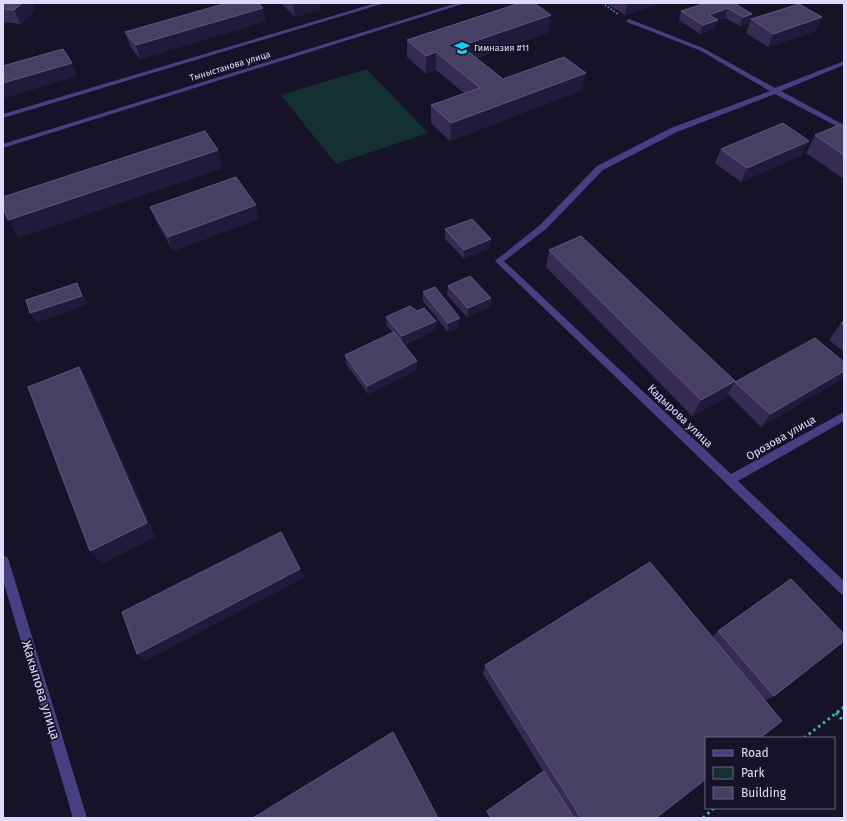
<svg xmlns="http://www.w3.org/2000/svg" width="847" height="821" font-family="'Fira Sans',sans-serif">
  <rect width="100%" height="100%" fill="#161227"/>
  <path fill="#153030" d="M367,69L428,133L336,164L281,95Z"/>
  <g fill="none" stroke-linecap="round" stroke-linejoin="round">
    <path stroke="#39b2b0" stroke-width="1.5" stroke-dasharray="1.5 2" stroke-linecap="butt" d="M602,3L618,14"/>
    <path stroke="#39b2b0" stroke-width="3" stroke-dasharray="2.5 3.5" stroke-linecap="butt" d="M836,713L844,722
      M804,738L844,707
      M703,818L714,808"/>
    <path fill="#464082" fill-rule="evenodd" d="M376,3H385L3,118V114Z
      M457,3H466L3,148V144Z
      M629,19L703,48L775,88L844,61V65L781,91L844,125V130L775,94L677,132L603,170L546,229L504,261L731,474L844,412V421L738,481L844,581V595L840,593L495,261L540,225L597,166L671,128L770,91L699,50L627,22L626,21Z
      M3,556L7,557L9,561L87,818H73L3,580Z"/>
  </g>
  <path fill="#362c53" d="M3,3L35,10L21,24L3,22Z
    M281,3H319L320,10L295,17Z
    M605,3H660L625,15Z
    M706,3L752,14L749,23L740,26L725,18L718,20L714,29L700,34L679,20L681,11Z
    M822,17L816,31L768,47L746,33L751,19Z
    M266,21L140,59L130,46L125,32Z
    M549,32L476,58L503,79L582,90L450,141L431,123V105L464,93L436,70L426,74L407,57V40Z
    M844,128V179L806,153L815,135Z
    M721,149L802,155L741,182L715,163Z
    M150,207L259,219L173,251L156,221Z
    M445,229L490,248L464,259L445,239Z
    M549,250L735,381L840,380L761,427L728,394L726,397L692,416L546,267Z
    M448,286L491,298L490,307L467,317L447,295Z
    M423,292L459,327L448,332L423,301Z
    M386,317L435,330L404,345L417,370L368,394L346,364L345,355L393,333L387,326Z
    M844,321V352L829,340L841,323Z
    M718,631L774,696L765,701L656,818H490L487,812V811L543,771L483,674L485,665L712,637Z"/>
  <path fill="#211a3a" d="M22,3H32L35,10L21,24L14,10Z
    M293,3H319L320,10L295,17Z
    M627,3H660L625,15Z
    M263,8L266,21L140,59L136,45Z
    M728,8L725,18L718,20L714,29L700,34L703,25L709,15Z
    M752,14L749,23L740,26L743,17Z
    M551,15L549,32L460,63L461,46Z
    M822,17L816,31L768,47L773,34Z
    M436,52V70L426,74V56Z
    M72,63L77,76L3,99V83Z
    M586,73L582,90L450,141L451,123Z
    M809,141L802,155L741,182L747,168Z
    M218,150L223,168L19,238L8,220Z
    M256,205L259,219L173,251L168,237Z
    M491,239L490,248L464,259V250Z
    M77,283L82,292L87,305L36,323L30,313Z
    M491,298L490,307L467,317L468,308Z
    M460,318L459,327L448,332V323Z
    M436,321L435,330L402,345V336Z
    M417,361V370L368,394L367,386Z
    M79,367L89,383L156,537L102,564L90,551Z
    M844,371V376L840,380L761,427L770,414Z
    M735,381L726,397L692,416L701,400Z
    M300,569L304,578L145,661L137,654Z"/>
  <path fill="#483f65" stroke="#60577d" d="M3,3H22L14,10L3,9Z
    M227,3H258L263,8L136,45L125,32Z
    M520,3H534L551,15L461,46L503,79L564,57L586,73L451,123L431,105L480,88L436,52L426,56L407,40Z
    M706,3H734L752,14L743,17L728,8L709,15L718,20L703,25L681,11Z
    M799,4L822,17L773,34L751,19Z
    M63,49L72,63L3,83V66Z
    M783,123L809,141L747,168L721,149Z
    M839,125L844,128V155L815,135Z
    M205,131L218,150L8,220L3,208V197Z
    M236,177L256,205L168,237L150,207Z
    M472,219L491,239L464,250L445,229Z
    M581,236L735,381L701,400L549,250Z
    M470,276L491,298L468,308L448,286Z
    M77,283L82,296L30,313L26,300Z
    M435,287L460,318L448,323L423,292Z
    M410,306L417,311L424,308L436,321L402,336L386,317Z
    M844,321V325L841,323Z
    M394,332L417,361L367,386L345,355Z
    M815,338L844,362V371L770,414L735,382Z
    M79,367L147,523L90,551L28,387Z
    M281,532L300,569L137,654L122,612Z
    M650,562L782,721L760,738H706V779L656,818H581L485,665Z
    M791,579L844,634V641L774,696L718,631Z
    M393,732L438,818H351V817L349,818H253Z
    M544,771L574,818H491L487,811Z"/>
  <defs>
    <g id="school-bare" transform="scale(1.2)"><path d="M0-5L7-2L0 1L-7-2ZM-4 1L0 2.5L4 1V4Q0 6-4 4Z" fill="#14ceef" stroke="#161227" stroke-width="2.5" paint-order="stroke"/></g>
  </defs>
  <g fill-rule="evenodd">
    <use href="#school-bare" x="462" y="48"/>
  </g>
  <g text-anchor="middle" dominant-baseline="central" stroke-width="3.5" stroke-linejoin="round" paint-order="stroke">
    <g font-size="9" fill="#e0dafc" stroke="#161227" text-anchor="start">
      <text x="474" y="48">Гимназия #11</text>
    </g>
    <g font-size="9" fill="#e0dafc" stroke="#161227">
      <text transform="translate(230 66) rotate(-17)">Тыныстанова улица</text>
    </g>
    <g font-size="11" fill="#e0dafc" stroke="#161227">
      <text transform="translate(680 416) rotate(44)">Кадырова улица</text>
      <text transform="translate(781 438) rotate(-30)">Орозова улица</text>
    </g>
    <g font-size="13" fill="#e0dafc" stroke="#161227">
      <text transform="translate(41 690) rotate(73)">Жакыпова улица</text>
    </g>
  </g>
  <rect width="847" height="821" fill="none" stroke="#e0dafc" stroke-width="8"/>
  <rect x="705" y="737" width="130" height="72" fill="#161227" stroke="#67627c"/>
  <rect x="713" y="750" width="20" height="6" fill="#464082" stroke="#67627c"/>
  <text x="741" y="757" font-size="12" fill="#e0dafc">Road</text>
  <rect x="713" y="767" width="20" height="12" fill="#153030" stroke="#67627c"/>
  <text x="741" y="777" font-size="12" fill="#e0dafc">Park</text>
  <rect x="713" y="787" width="20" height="12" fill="#483f65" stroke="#67627c"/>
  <text x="741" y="797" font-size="12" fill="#e0dafc">Building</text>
</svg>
